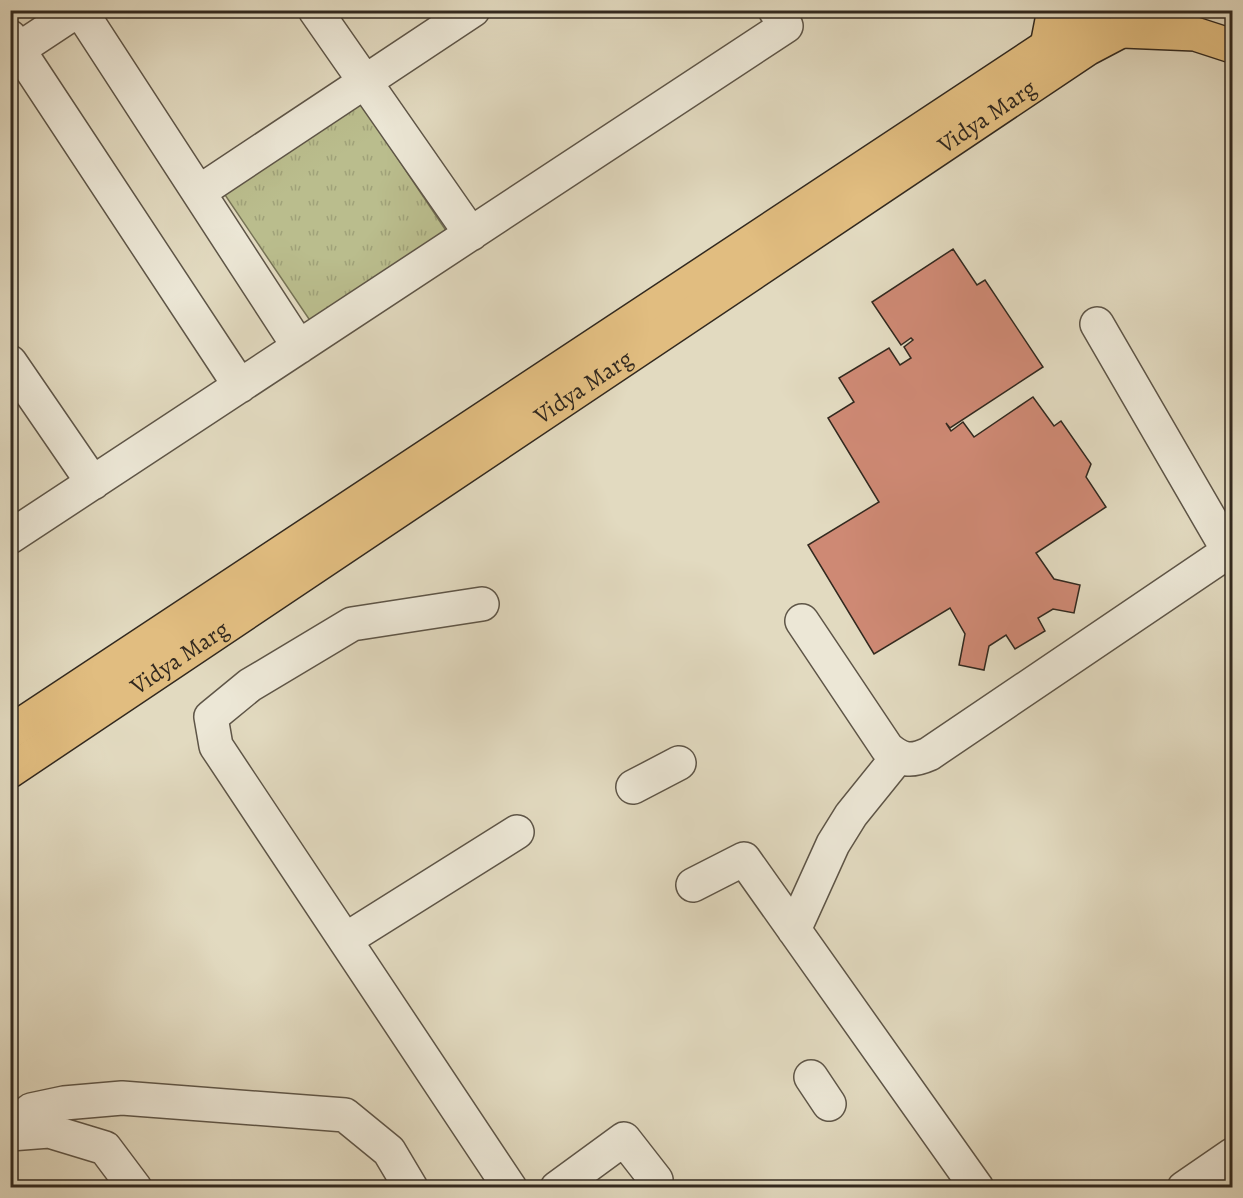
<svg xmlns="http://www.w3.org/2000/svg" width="1243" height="1198" font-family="Alegreya,serif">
  <defs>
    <pattern id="park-tufts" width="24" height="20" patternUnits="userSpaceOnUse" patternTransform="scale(1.5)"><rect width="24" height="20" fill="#babd8d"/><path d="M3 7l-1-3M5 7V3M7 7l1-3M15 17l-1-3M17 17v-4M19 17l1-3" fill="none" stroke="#a0a279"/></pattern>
  </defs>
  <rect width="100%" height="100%" fill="#e2dac0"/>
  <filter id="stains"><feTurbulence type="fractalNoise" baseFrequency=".00333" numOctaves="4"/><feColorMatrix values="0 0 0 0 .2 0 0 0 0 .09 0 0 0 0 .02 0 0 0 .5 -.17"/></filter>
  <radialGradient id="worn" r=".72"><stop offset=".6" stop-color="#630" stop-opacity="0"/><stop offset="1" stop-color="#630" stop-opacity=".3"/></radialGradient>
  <path fill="url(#park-tufts)" stroke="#767356" stroke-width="1.5" d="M358,99L447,232L311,322L221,189Z"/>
  <path fill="#ce8974" stroke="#32291f" stroke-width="1.5" d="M953,249L977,285L985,280L1043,367L950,428L946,423L951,431L963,422L974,437L1033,397L1054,426L1061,421L1091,464L1086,477L1106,507L1036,553L1054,579L1080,585L1074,613L1053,609L1038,618L1045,631L1015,649L1006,635L989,646L984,670L959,665L965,634L950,608L874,654L808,545L879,502L828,418L854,402L839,378L889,348L900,365L911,358L904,347L913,340L911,338L901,345L872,302Z"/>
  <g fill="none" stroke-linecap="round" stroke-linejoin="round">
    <g stroke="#5e5547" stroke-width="36">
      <path id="minor" d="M80,10L299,347
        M315,10L471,234
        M10,37L240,386
        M10,55L78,10
        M199,192L473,10
        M1097,324L1232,557
        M10,362L93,483
        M10,537L786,26L775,10
        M482,604L352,624L250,685L211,717L216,746L510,1188
        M802,621L887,748C902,761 911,762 929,754L1229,551
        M633,787L679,763
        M693,885L744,859L977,1188
        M794,930L833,844L851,815L897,758
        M345,940L517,832
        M811,1077L829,1104
        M10,1130L31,1110L64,1103L122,1098L345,1115L389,1151L411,1188
        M10,1134L49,1131L105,1148L135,1188
        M557,1188L624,1139L656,1180
        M1184,1188L1232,1155"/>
    </g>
    <g stroke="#32291f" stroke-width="36">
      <g id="major">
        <path d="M1123,31L1195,34L1232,46"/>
        <path d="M1047,46L1054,10"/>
        <path d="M10,732L1082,23L1096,10"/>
        <path id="s1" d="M10,771L1087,49L1161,10"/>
      </g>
    </g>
    <use href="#minor" stroke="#ece7d6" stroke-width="33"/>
    <use href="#major" stroke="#e1bd80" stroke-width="33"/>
  </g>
  <g text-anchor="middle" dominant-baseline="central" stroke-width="6" stroke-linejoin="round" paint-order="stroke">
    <g font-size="24" fill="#32291f" stroke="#ece7d6">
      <text stroke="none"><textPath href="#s1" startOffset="1176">Vidya Marg</textPath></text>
      <text stroke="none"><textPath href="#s1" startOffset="690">Vidya Marg</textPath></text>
      <text stroke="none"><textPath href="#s1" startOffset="204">Vidya Marg</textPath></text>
    </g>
  </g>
  <rect width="1243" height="1198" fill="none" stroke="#e2dac0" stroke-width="36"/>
  <rect x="12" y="12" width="1219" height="1174" fill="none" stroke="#32291f" stroke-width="3"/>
  <rect x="18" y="18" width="1207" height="1162" fill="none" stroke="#32291f" stroke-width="1.5"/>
  <rect width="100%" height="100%" filter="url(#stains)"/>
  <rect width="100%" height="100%" fill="url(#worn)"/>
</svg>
